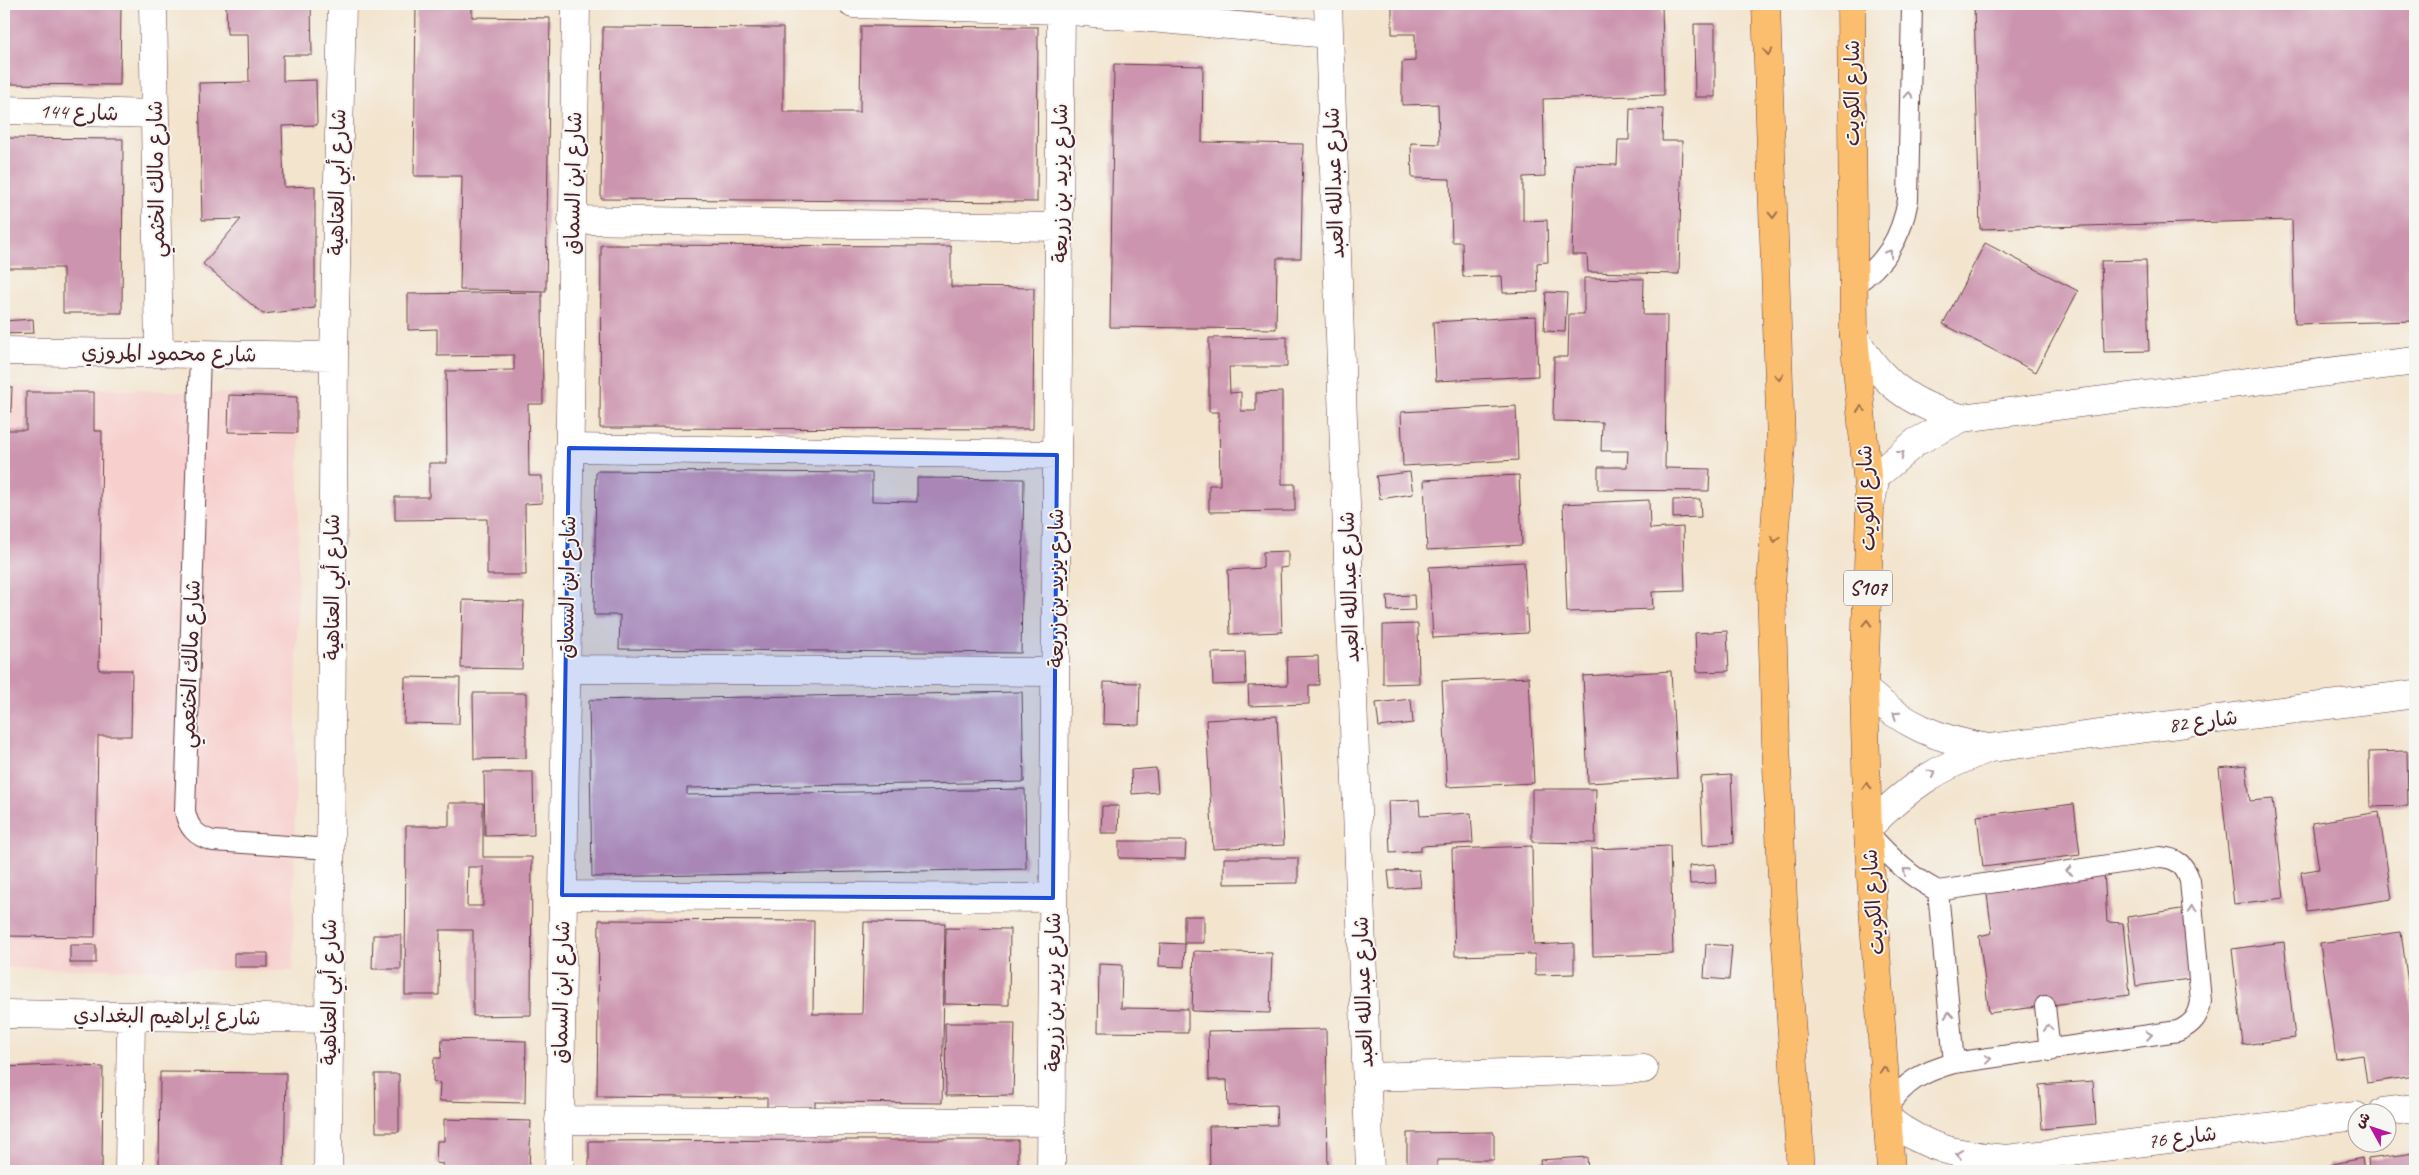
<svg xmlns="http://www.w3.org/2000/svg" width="2419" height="1175" font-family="Caveat,'Playpen Sans Arabic',sans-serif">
  <rect width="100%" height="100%" fill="#f6f6f2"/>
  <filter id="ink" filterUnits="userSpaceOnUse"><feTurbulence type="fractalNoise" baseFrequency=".02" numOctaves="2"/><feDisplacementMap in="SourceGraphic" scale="10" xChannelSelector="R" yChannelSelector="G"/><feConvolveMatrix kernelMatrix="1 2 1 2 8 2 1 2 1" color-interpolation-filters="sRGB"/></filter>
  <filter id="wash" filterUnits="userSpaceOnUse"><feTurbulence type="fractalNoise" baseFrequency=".0096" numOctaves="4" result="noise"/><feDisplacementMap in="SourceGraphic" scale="20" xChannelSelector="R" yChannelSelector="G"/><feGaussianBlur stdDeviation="1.12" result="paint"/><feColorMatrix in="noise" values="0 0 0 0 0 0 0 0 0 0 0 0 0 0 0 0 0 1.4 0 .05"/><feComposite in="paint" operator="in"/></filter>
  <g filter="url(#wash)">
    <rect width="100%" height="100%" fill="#f3e4ce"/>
    <path fill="#f7d0ce" d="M4,385L300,396L293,971L4,968Z"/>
    <g id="blocks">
      <path fill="#cc94ae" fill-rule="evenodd" d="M4,4H121L120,85L4,84Z
        M226,4H311L312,55H283V81L316,80L317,125L282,126L284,187L315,186V308L263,314L203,264L241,219L202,220L199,83L249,82L248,34H227Z
        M416,4H472V17L550,18L546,291L460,290L462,176H414Z
        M1392,4H1662L1664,95L1543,99L1545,176L1523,177V221L1547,220L1548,262L1537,263L1538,292L1503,293L1502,276L1463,277L1462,242H1452L1450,179L1412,178L1411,143L1439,144L1438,104L1402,105V62L1415,61V34H1392Z
        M1974,4H2415V321L2295,324L2292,220L1980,229Z
        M1694,24H1715V97H1695Z
        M861,26L1038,27L1037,202L601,199L603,27L783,28V112H860Z
        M1114,64L1203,66L1202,142L1303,144L1301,258H1277L1276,329L1110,327Z
        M1630,108L1663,109L1662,141H1682L1679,274L1588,272L1587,255H1572L1575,164L1617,165L1618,140H1629Z
        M4,138L123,139L122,313H63V268H4Z
        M1985,243L2078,291L2036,372L1943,324Z
        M601,245L951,246V287L1034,288L1033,429L600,428Z
        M2146,260L2149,351L2104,352L2101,261Z
        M1584,278L1644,279L1643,315H1667L1665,468L1710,469L1709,491L1598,490V467H1627L1628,451H1601L1602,422L1553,421L1554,357H1568L1569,314H1584Z
        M542,292L543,404H528L529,476H542V503L525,504L526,575H487V519L395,520V497H429V463H447L446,371L514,370V355L437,356V329L408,330V294Z
        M1546,292L1567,293L1565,332L1544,331Z
        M1536,316L1538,376L1436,381L1433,322Z
        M33,319L34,333L4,334V321Z
        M1287,337V367H1229L1230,393L1241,392V411H1256V393L1282,392V484H1295V511L1209,512V485H1220L1219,412H1209V338Z
        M4,387H12L11,412L4,411Z
        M26,392H94V431H102L99,670H132L131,736H98L95,937L4,936V430H26Z
        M229,395L297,397V433L228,432Z
        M1516,406L1518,460L1403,466L1401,412Z
        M596,471L872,473V501L917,502V478L1024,479L1021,653L619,649L620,615H594Z
        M1410,472L1413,494L1380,499L1376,476Z
        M1519,475L1522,545L1427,550L1424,480Z
        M1700,499L1701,517L1673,518V500Z
        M1649,500L1650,529L1683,527L1685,591L1652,592L1653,609L1567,612L1563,504Z
        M1288,551V567L1280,568L1282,632L1230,634L1228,570L1263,568V552Z
        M1524,562L1528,633L1433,638L1429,567Z
        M1414,595L1415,610L1388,611L1387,596Z
        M463,600L524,602L522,669L461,668Z
        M1418,624L1419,683L1383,684V625Z
        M1727,631L1729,671L1697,672L1695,633Z
        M1245,652L1246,684L1213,685L1212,653Z
        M1318,656L1319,685H1309V704L1249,706L1248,686L1288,685L1287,657Z
        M1671,671L1677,778L1588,783L1583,676Z
        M405,677L460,678L459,724L404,723Z
        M1529,677L1534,783L1447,787L1442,681Z
        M1104,682L1140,683L1139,725L1103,724Z
        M1022,692L1024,782L687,788V795L1025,789L1026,869L592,877L589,700Z
        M473,693H526V758L474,759Z
        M1411,699L1413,723L1379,727L1376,703Z
        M1277,716L1284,845L1213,849L1206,720Z
        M2407,751L2408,806L2370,807L2369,752Z
        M2246,765L2250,801L2273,799L2284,898L2234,904L2219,768Z
        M1156,768L1158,792L1132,794L1131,770Z
        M484,772H533L534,835L485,836Z
        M1731,775L1734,843L1703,845L1700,777Z
        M1532,789H1596L1595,843L1532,842Z
        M1419,800L1420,816L1471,813L1473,843L1421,846V851L1390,853L1388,801Z
        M449,803H483V857H532L531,1015L473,1016V930H440L439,995H405L406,826H449ZM468,867H483V906H467Z
        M2074,804L2080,855L1983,867L1977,816Z
        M1102,806H1119L1118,833H1101Z
        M2379,812L2392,899L2307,912L2301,872L2319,869L2312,823Z
        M1119,841H1186L1185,859L1119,858Z
        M1532,846L1534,945L1574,943V974L1535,975V954L1455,956L1452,849Z
        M1670,846L1673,954L1593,956L1591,849Z
        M1224,858H1298V883L1224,884Z
        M1715,864L1716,883L1690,884L1689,866Z
        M1419,870L1421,887L1390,889L1388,871Z
        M2104,871L2107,922L2123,923L2130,995L1989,1013L1979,936L1992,933L1986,887Z
        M2188,908L2197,978L2136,986L2127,917Z
        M1184,916H1204V943H1184Z
        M599,920L814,921L813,1014H862L864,922L945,923L942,1103L815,1102V1111H767V1098L597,1096Z
        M946,928L1010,929L1009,1005L945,1004Z
        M2401,932L2415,1035V1076L2367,1083L2363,1055L2336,1059L2320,943Z
        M373,935H401V969H372Z
        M2284,942L2295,1038L2243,1045L2232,949Z
        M1160,943L1185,944L1184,967L1159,966Z
        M1706,944L1732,946L1729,980L1704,978Z
        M70,945H96V963H70Z
        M1194,951L1272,953L1270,1013L1192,1011Z
        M234,953H268V967H234Z
        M1099,964L1122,965L1121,1008L1188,1009V1033L1098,1032Z
        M945,1023H1015L1013,1095L946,1096Z
        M1326,1029L1328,1171H1210L1209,1126L1277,1125L1276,1105L1228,1106L1227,1080H1209L1208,1031Z
        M442,1039L526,1041L525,1103L439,1101L440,1083L433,1082L434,1058H441Z
        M57,1065L103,1067L102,1171H4V1067Z
        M160,1072L286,1073L284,1171H159Z
        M375,1074H399V1132H376Z
        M2093,1081L2096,1124L2042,1129L2039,1085Z
        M444,1119L531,1121L529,1171H443V1164L436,1163L437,1141H444Z
        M1494,1132V1160H1437V1171H1407V1133Z
        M859,1140H1018V1171H589V1141Z
        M2415,1153V1171H2369L2368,1159Z
        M1587,1157L1588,1171H1541L1540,1160Z
        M2362,1158L2364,1171H2330L2329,1165Z"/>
    </g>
  </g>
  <g filter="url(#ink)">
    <use href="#blocks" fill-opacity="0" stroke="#633d43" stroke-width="1"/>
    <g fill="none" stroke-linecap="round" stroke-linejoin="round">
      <g stroke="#633d43" stroke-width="22">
        <path id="lane" d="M1853,286C1885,264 1901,239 1908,200L1912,4
          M200,354L185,811C188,828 196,836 213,841L331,849
          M1868,833C1891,857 1908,876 1938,891L1954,1063
          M2045,1006L2050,1051
          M1887,1108C1905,1081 1923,1072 1954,1063L2178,1031C2193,1024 2199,1016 2201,1001L2190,881C2185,865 2177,858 2160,857L1938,891"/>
      </g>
      <g stroke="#633d43" stroke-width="29">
        <path id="street" d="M153,4L159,353
          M853,4L1061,10L1329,34
          M1328,4L1370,1171
          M4,110L155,114
          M572,220L1059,227
          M1854,336C1881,382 1910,405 1962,418
          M4,351L334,356
          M569,448L1057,455
          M1870,507L1876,476L1916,442L1962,418L2415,361
          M566,669L1055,672
          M1864,689C1903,724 1937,740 1989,748
          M1869,827C1908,787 1938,767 1990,748L2415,694
          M562,895L1053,898
          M4,1014L329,1019
          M1367,1077L1644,1069
          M2383,1112L2415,1108
          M559,1120L1051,1122
          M1889,1120C1928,1150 1959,1155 2007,1159L2356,1116
          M129,1171L131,1016
          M328,1171L334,356L342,4
          M559,1171L576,4
          M1051,1171L1061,4"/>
      </g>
      <g stroke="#633d43" stroke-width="29">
        <path id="primary" d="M1766,4L1781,442L1771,586L1776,743L1783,900L1801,1171
          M1851,4L1854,336L1870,508L1864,689L1868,833L1891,1171"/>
      </g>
      <use href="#lane" stroke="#fff" stroke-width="20"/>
      <use href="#street" stroke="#fff" stroke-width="28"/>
      <use href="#primary" stroke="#fbbe6e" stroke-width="28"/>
    </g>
    <defs><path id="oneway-chevron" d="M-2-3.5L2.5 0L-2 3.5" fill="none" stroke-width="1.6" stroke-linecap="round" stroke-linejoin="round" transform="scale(1.25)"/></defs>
    <g stroke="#a26e4c">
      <use href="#oneway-chevron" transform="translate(1768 52) rotate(88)"/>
      <use href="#oneway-chevron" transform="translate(1773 215) rotate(88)"/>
      <use href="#oneway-chevron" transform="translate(1779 377) rotate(88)"/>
      <use href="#oneway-chevron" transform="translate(1861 409) rotate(-95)"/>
      <use href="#oneway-chevron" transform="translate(1775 539) rotate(94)"/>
      <use href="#oneway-chevron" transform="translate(1867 623) rotate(-88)"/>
      <use href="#oneway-chevron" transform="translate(1867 786) rotate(-92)"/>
      <use href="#oneway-chevron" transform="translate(1884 1070) rotate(-94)"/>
    </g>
    <g stroke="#ae9aa0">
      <use href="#oneway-chevron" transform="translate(1909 95) rotate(-89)"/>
      <use href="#oneway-chevron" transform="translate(1889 253) rotate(-55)"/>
      <use href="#oneway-chevron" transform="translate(1901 454) rotate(-38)"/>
      <use href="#oneway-chevron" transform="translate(1896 715) rotate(-147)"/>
      <use href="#oneway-chevron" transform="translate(1932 773) rotate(-29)"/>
      <use href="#oneway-chevron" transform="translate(1906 871) rotate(-141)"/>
      <use href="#oneway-chevron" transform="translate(2069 871) rotate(171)"/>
      <use href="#oneway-chevron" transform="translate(2192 909) rotate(-95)"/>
      <use href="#oneway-chevron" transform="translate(1949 1015) rotate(-95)"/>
      <use href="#oneway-chevron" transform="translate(2048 1028) rotate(-96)"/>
      <use href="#oneway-chevron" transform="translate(2149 1035) rotate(-9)"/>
      <use href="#oneway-chevron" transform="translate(1988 1059) rotate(-7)"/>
      <use href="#oneway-chevron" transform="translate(1959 1154) rotate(-171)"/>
    </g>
  </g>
  <path fill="#1d4ed8" fill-opacity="0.2" stroke="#1d4ed8" stroke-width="4" stroke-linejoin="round" d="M569,448L1057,455L1053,898L562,895Z"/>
  <g text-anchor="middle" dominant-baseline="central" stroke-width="4" stroke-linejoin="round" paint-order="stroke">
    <rect fill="#f6f6f2" stroke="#7e6067" stroke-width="1" x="1844" y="570.5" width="48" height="35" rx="4"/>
    <g font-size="20" font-weight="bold" fill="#4a1f2b">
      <text x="1868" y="588">S107</text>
    </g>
    <g font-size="21" fill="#4a1f2b" stroke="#f6f6f2">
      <text transform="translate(1852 93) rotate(-90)">شارع الكويت</text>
      <text transform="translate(79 112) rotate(2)">شارع 144</text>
      <text transform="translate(156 179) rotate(-91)">شارع مالك الخثمي</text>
      <text transform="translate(337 182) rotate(-89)">شارع أبي العتاهية</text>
      <text transform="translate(573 183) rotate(-89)">شارع ابن السماق</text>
      <text transform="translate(1060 183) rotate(-90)">شارع يزيد بن زريعة</text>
      <text transform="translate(1334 183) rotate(-92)">شارع عبدالله العبد</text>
      <text transform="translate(169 353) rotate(1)">شارع محمود المروزي</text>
      <text transform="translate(1866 498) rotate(-92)">شارع الكويت</text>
      <text transform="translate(332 587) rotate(-90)">شارع أبي العتاهية</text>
      <text transform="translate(567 587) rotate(-89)">شارع ابن السماق</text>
      <text transform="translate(1349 587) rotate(-92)">شارع عبدالله العبد</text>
      <text transform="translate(1056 588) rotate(-90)">شارع يزيد بن زريعة</text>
      <text transform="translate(190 664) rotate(-88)">شارع مالك الخثعمي</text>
      <text transform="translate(2203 721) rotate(-7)">شارع 82</text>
      <text transform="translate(1873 902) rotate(-94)">شارع الكويت</text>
      <text transform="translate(329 992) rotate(-90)">شارع أبي العتاهية</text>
      <text transform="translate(561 992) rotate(-89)">شارع ابن السماق</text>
      <text transform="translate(1053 992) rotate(-90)">شارع يزيد بن زريعة</text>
      <text transform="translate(1363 992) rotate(-92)">شارع عبدالله العبد</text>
      <text transform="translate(167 1016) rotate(1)">شارع إبراهيم البغدادي</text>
      <text transform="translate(2182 1137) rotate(-7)">شارع 76</text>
    </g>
  </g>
  <rect width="2419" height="1175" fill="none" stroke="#f6f6f2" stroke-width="20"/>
  <g transform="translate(2372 1128) rotate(310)"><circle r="24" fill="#f6f6f2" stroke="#b1a0a2"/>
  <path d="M0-4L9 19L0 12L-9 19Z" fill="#b5179e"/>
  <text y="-8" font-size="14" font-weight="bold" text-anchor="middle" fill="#4a1f2b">ش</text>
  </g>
</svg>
